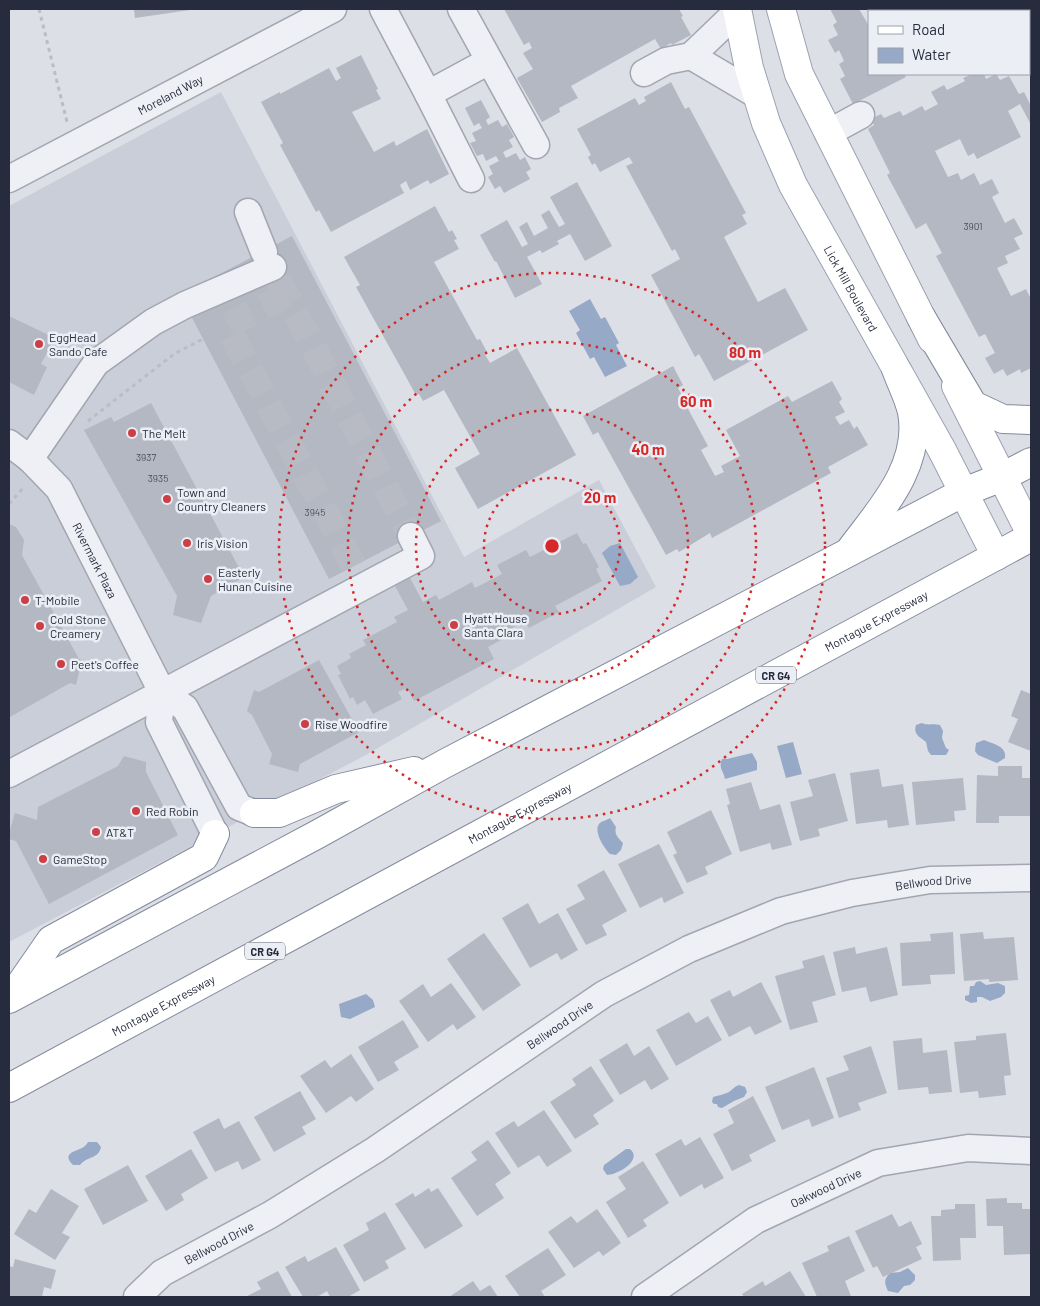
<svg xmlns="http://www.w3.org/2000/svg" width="1040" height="1306" font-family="Barlow,sans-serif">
  <rect width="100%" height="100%" fill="#dcdfe6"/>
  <path fill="#caced8" d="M221,92L464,557L599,480L656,587L364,756L9,942V206Z"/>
  <path fill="#96a9c7" d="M590,299L601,319L605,317L619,343L616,345L627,366L605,377L594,357L590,359L576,333L580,330L569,311Z
    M620,543L638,577L630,584L620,586L602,553L610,546Z
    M922,723C928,726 933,723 940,725L943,731L942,738L946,748L949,750L946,755H931L928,751L926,742C920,737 913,735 916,725Z
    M984,740C993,744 1007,746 1005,758L997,763L978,755L975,751L976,743Z
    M793,742L802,774L786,778L777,746Z
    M752,753L757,762V770L725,779C724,772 718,768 722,759H727Z
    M610,818L616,827C614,834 618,838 623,843L621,850L616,855L610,854C605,849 593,832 599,824C601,821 608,820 610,818Z
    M980,981L986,985L998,983L1005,986V993L1001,997L990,1001L982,997H977V1002L971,1003L965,1000V996L969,995L970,986H974L976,982Z
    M366,994L373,1000L375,1007L350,1019L341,1017L339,1004Z
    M739,1085L745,1087L747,1092L744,1097L734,1101L722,1108L718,1107L717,1104H714L712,1102L713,1097C717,1096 725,1094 729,1092C733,1089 734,1087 739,1085Z
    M88,1142H97L101,1147C99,1159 87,1156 80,1165H73C62,1154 73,1152 82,1148C84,1147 87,1144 88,1142Z
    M626,1149H630C643,1160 618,1175 607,1175L603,1169L604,1165Z
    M908,1268L915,1275V1280L910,1285L904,1286L898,1293L888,1291C884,1283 884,1279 890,1273L900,1272Z"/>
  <path fill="#b3b8c3" d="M134,9H190V10L135,18Z
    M504,9H679L683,16L681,17L691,35L672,45L671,43L661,49L655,39L571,86L578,98L559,108L560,112L542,122L517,78L533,69L523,53L532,48L529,42L524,45Z
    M830,9H859L869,26V74H904L906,77L853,104L840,79L845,76L839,64L844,61L839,50L835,53L828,40L838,35L833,25L837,22Z
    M1009,9H1031V24L1030,25L1031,28V66L1029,68V11H1004Z
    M361,55L378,89L376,90L381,99L352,112L374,152L394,141L396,146L427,129L449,174L430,184L428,180L410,190L406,181L400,185L404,193L331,232L319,210L316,212L280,145L283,143L261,102L280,92V94L329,68L336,81L341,78L336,68Z
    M972,74H984L986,79L996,74L1000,80L1009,76L1019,94L1024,92L1031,106V125L1020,104L1008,111L1021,137L977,159L974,153L968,156L960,139L935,151L948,177L958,173L961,180L974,173L980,185L992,179L999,193L992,197L1005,223L1014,218L1023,234L1014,238L1020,249L1005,256L1008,263L997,268L1011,296L1026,289L1031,299V368L1021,373L1020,369L1007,376L1003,369L994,374L985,358L995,353L985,334L979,337L936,256L942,253L926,223L916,229L887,175L890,173L868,129L874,125L871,119L881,114L884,118L900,111L903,116L922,106L925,111L938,104L931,92L944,85L947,90L965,81L963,78Z
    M671,82L685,109L689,107L746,213L742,215L747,224L724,237L758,302L785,288L808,330L714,381L699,354L695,357L651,275L680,259L675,249L672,251L626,166L633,163L629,157L600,172L595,163L592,165L588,157L591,155L577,129L635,98L639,105L646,101L644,97Z
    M481,100L490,117L486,120L488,125L498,120L502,127L507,124L514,137L509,140L513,147L503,152L506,158L516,153L520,160L525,157L531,169L526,172L530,179L504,193L500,186L495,189L488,177L493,174L489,166L499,161L496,156L486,161L483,154L477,156L470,143L476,141L472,133L482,128L479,123L474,126L465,108Z
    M577,182L612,246L585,261L570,234L557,241L559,244L542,253L540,250L527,257L542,284L515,298L496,261L495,262L480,235L507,220L522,247L528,244L519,227L527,222L534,236L548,228L541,215L549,210L559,227L565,224L550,197Z
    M435,206L449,232L452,230L457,239L454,240L459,249L434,262L477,340L480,339L487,352L484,353L490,363L517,348L576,455L478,509L455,468L480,454L444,390L423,401L419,394L416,395L356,287L360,285L344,257Z
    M292,236L441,521L329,579L180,295Z
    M9,316L55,338L41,364L47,367L34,395L9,382Z
    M673,366L683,385L678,388L687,405H686L708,446L701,450L715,476L724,472L721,466L740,456L726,430L788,396L792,402L832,381L842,399L839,402L845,412L835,417L840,425L849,420L854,429L857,426L868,445L828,467L831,473L712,538L710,533L679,552L677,549L666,555L598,432L593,435L583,416Z
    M151,403L244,577L211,596L201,623L173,615L177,596L84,430L111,417L114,422Z
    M9,524L16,527L24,540L22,555L79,659L82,660L76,685L70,683L10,717Z
    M577,533L583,544L586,543L599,567L596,569L602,581L555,606L559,612L529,628L525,621L500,634L501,640L488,647L494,659L414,701L407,688L398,692L402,699L373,714L365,700L357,705L353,697L350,699L338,675L341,674L337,666L351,658L349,654L366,645L363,640L397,622L394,617L408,610L395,586L410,578L423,602L436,595L439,600L472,582L475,588L502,574L497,565L526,550L530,557Z
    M319,660L359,732L300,764L298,772L269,764L272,754L252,715L247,711L254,690L259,692Z
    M1021,690L1031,694V751L1008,742L1018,719L1011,716Z
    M124,756L146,762V772L178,835L49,904L16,841L9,839V833L15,813L37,820L38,807L118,766Z
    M998,766H1022V778H1031V816H999V823H976L977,775L998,776Z
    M879,769L882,787L903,784L909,825L888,828L887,820L856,824L850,773Z
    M835,773L848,821L818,829L820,836L800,841L790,802L813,796L808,780Z
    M963,778L966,810L954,811L955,821L916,825L912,782Z
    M751,782L760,810L780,804L792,845L772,850L770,843L740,852L727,805L730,804L726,789Z
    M711,810L732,854L705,867L708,874L687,883L673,855L677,853L667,832Z
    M659,844L684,893L664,903L662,897L640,908L618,864Z
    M604,870L627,911L602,925L607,935L586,945L566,909L585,899L577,885Z
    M528,903L539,924L558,913L578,950L561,960L557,953L530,968L502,918Z
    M953,932L955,974L930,975L931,984L902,986L900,943L931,941L930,934Z
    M983,932L984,939L1014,937L1018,980L989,982V979L964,981L960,934Z
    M484,933L521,985L483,1011L447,959Z
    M855,947L856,954L887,947L898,995L870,1002L866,987L842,992L833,952Z
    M824,955L836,995L812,1002L818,1022L790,1030L775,976L804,968L802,961Z
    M761,982L782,1022L755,1035L750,1026L729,1037L710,1000L730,990L733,997Z
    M451,983L476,1017L457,1030L453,1024L428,1042L399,1001L423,984L431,997Z
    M689,1012L696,1023L708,1016L722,1040L676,1066L656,1030Z
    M403,1020L419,1047L394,1062L399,1070L378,1082L358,1047Z
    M1006,1033L1011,1075L1004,1076L1006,1095L979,1098L978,1091L960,1093L954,1042L976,1040V1036Z
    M922,1038L923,1053L947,1050L952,1092L929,1094L928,1087L898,1090L893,1041Z
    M627,1043L634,1056L649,1046L669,1079L651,1090L645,1080L620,1095L599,1060Z
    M871,1046L887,1093L858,1103L861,1110L839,1118L826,1078L849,1070L843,1056Z
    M351,1054L374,1089L356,1102L351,1096L326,1113L300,1076L325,1060L331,1068Z
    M591,1066L614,1101L593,1115L599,1124L575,1139L550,1102L576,1085L572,1079Z
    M814,1067L834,1118L812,1127L809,1119L782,1130L765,1087Z
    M300,1091L316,1119L302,1127L306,1134L274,1152L254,1117Z
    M753,1096L776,1141L749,1155L752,1161L732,1171L713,1134L734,1123L728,1110Z
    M544,1110L572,1151L547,1167L539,1155L518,1168L495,1133L514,1121L518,1127Z
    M219,1118L224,1129L239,1121L261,1160L242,1170L238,1161L215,1172L193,1132Z
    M700,1137L724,1178L704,1189L702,1184L680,1197L655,1154L681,1139L685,1146Z
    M488,1140L511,1173L495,1184L504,1198L477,1216L451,1178L477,1160L471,1152Z
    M191,1149L208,1178L181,1194L184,1200L166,1211L145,1176Z
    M643,1161L669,1203L643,1220L647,1226L628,1238L606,1202L626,1189L618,1177Z
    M128,1165L148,1201L103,1225L84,1189Z
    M429,1188L431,1192L438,1188L463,1226L425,1249L395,1204L413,1193L415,1197Z
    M51,1189L79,1206L62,1233L70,1237L55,1260L14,1234L29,1209L36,1213Z
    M1007,1198V1203H1022V1209H1031V1254L1004,1255L1003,1226H987L986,1199Z
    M955,1204H975L976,1238H960L961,1260L933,1261L931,1216H941V1210L955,1209Z
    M597,1209L621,1243L603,1256L599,1251L574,1268L548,1232L571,1216L577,1223Z
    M385,1212L406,1249L385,1261L389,1268L364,1282L343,1245L369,1230L366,1223Z
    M892,1214L899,1227L911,1221L922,1244L916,1247L922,1259L883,1277L877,1266L873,1268L855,1231Z
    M849,1236L865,1271L845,1281L851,1296L848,1297H817L802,1263L829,1251L827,1246Z
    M336,1247L360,1290L348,1297H330L327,1291L317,1297H303L285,1267L305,1256L308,1262Z
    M548,1248L566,1275L541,1291L545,1297H520L505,1276Z
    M15,1259L56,1270L51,1289L44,1287L42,1297H9V1266L13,1267Z
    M278,1271L292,1297H245L261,1289L257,1282Z
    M790,1271L806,1297H744L742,1294L763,1281L765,1286Z
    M473,1281L480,1291L490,1285L498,1297H449Z"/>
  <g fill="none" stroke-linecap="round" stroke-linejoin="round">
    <path stroke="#b8bbc4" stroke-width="26" stroke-dasharray="26 13" stroke-linecap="butt" d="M278,279L411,536
      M286,295L227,326L354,566"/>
    <g stroke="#a2a6b0" stroke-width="29">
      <g id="minor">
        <path d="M383,9L428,94L471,179"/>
        <path d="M461,9L536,145"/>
        <path d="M691,56L757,95"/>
        <path d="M644,73L666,61L691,56L738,11"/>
        <path d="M428,94L489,61"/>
        <path d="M828,133L861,115"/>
        <path id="s1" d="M9,179L333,9"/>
        <path d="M248,212L264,252"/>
        <path id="s2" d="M9,443L30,459L59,489L162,692L185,708L239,807L254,813"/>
        <path d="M30,459L96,363L153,322L185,305L273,267"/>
        <path d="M162,692L159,722L215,834"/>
        <path d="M9,774L421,556L411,536"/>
        <path id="s3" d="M137,1297L162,1273L270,1215L375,1150L604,994L689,949L781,911L852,893L930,880L1031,878"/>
        <path id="s4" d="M645,1297L756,1220L878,1163L968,1148L1031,1151"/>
      </g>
    </g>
    <g stroke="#9ba2b2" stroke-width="30">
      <g id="major">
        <path id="s5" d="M737,9L749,68L766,123L793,185L942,450L996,556"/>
        <path d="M781,9L799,74L932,339"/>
        <path d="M956,386L1031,534"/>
      </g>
    </g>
    <g stroke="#838b9d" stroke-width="30">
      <g id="highway">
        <path d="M921,317L973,405L1003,419L1031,420"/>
        <path d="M851,549C880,510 922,466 912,412C909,398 901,383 896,369"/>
        <path d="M254,813H279L336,789L414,771"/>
        <path d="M13,995L51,940L204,857L215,834"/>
        <path d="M9,999L318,834L444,764L964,492L1002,477L1031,462"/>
        <path id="s6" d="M9,1088L1031,537"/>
      </g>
    </g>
    <path stroke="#bbbdc5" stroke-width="3" stroke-dasharray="4 4" stroke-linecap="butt" d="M39,9L67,122
      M88,421L174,354L203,339
      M9,504L23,488"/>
    <use href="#minor" stroke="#eff0f5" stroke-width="26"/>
    <use href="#major" stroke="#fff" stroke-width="28"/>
    <use href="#highway" stroke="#fff" stroke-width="28"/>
  </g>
  <g fill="none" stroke="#d62828" stroke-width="2.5" stroke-dasharray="2.5 5">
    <circle cx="552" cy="546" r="68"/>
    <circle cx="552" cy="546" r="136"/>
    <circle cx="552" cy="546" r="204"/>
    <circle cx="552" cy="546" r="273"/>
  </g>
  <g fill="#ce3e45" stroke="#ebeef4" stroke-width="2">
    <circle cx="39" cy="344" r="5"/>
    <circle cx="132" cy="433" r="5"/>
    <circle cx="167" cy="499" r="5"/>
    <circle cx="187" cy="543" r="5"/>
    <circle cx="208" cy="579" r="5"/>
    <circle cx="25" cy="600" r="5"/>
    <circle cx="454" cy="625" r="5"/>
    <circle cx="40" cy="626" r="5"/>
    <circle cx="61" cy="664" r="5"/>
    <circle cx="305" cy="724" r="5"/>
    <circle cx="136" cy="811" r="5"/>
    <circle cx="96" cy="832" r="5"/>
    <circle cx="43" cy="859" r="5"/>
  </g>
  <g text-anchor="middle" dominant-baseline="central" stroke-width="5" stroke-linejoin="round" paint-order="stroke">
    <g font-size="10" fill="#494f5e">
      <text x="973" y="226">3901</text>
      <text x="146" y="457">3937</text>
      <text x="158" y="478">3935</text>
      <text x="315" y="512">3945</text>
    </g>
    <g fill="#ebeef4" stroke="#616674" stroke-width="1">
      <rect x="756" y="666.5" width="40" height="17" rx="4"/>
      <rect x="245" y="942.5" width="40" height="17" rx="4"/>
    </g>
    <g font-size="11" font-weight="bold" fill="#262c3d">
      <text x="776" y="675">CR G4</text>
      <text x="265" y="951">CR G4</text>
    </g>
    <g font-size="12" fill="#262c3d" stroke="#ebeef4">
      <text stroke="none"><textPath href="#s1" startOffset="182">Moreland Way</textPath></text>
      <text stroke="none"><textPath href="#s5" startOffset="304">Lick Mill Boulevard</textPath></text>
      <text stroke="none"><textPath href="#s2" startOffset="148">Rivermark Plaza</textPath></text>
      <text stroke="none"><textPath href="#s6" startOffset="985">Montague Expressway</textPath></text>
      <text stroke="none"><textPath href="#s6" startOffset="580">Montague Expressway</textPath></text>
      <text stroke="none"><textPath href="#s3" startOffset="909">Bellwood Drive</textPath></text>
      <text stroke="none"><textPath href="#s6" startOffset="175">Montague Expressway</textPath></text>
      <text stroke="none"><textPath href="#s3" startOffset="504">Bellwood Drive</textPath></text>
      <text stroke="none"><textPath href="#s4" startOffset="212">Oakwood Drive</textPath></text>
      <text stroke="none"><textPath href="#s3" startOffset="99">Bellwood Drive</textPath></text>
    </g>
    <g font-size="12" fill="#262c3d" stroke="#ebeef4" text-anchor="start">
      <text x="49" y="337">EggHead<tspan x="49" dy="14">Sando Cafe</tspan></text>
      <text x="142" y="433">The Melt</text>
      <text x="177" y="492">Town and<tspan x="177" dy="14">Country Cleaners</tspan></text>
      <text x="197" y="543">Iris Vision</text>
      <text x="218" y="572">Easterly<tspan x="218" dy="14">Hunan Cuisine</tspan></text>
      <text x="35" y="600">T-Mobile</text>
      <text x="464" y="618">Hyatt House<tspan x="464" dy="14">Santa Clara</tspan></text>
      <text x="50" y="619">Cold Stone<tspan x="50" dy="14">Creamery</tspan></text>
      <text x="71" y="664">Peet's Coffee</text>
      <text x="315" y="724">Rise Woodfire</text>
      <text x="146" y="811">Red Robin</text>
      <text x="106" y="832">AT&amp;T</text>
      <text x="53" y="859">GameStop</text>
    </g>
  </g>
  <circle cx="552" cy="546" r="8" fill="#d62828" stroke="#ebeef4" stroke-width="2.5"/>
  <g font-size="15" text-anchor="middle" font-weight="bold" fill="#d62828" stroke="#ebeef4" stroke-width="5" stroke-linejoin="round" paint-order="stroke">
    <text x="745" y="358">80 m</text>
    <text x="696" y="407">60 m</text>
    <text x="648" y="455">40 m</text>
    <text x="600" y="503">20 m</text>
  </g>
  <rect width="1040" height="1306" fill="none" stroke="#262c3d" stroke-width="20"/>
  <rect x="868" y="10" width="162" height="65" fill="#ebeef4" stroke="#9ca0ab"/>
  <rect x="878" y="26" width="25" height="8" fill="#ffffff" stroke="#9ca0ab"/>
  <text x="912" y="35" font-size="15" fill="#262c3d">Road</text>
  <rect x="878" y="48" width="25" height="15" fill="#96a9c7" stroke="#9ca0ab"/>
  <text x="912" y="60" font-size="15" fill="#262c3d">Water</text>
</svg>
